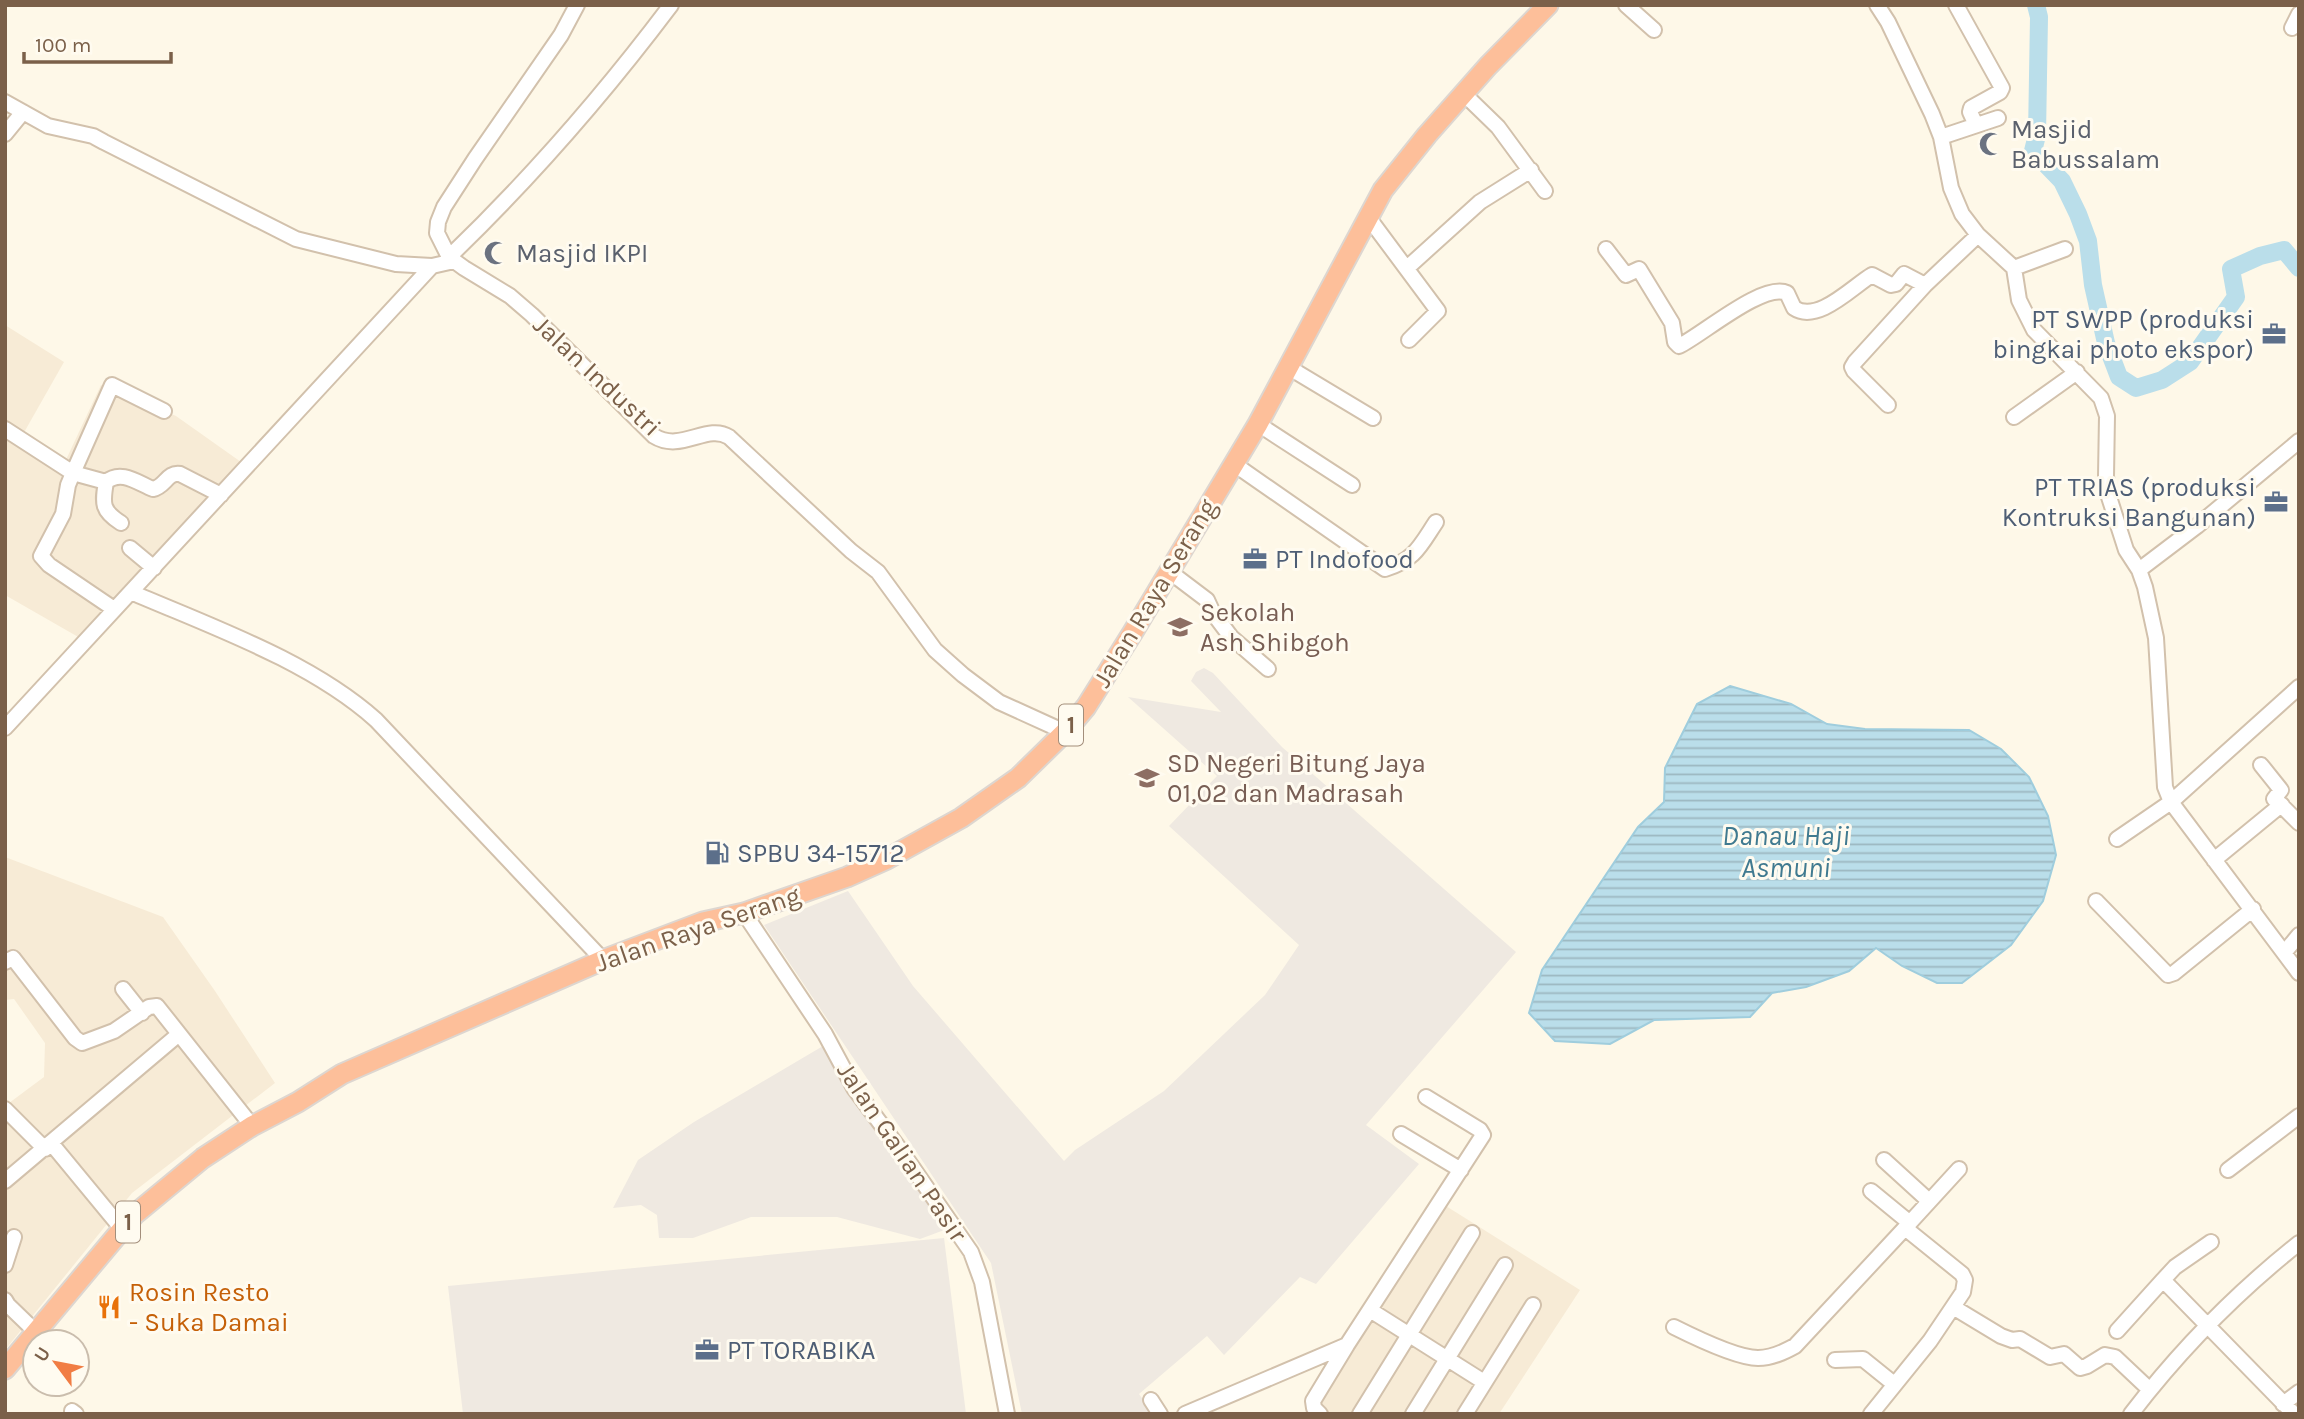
<svg xmlns="http://www.w3.org/2000/svg" width="2304" height="1419" font-family="Karla,sans-serif">
  <defs>
    <pattern id="water-rules" width="6" height="5" patternUnits="userSpaceOnUse" patternTransform="scale(1.75)"><rect width="6" height="5" fill="#badeea"/><path d="M0 2.5h6" fill="none" stroke="#9cb7c0"/></pattern>
  </defs>
  <rect width="100%" height="100%" fill="#fef8e8"/>
  <path fill="#f7ebd6" d="M5,325L64,362L22,436L64,464L101,385L176,416L241,462L80,638L5,595Z
    M5,857L163,917L215,991L275,1083L132,1193L5,1350V1106L44,1077L45,1043L14,999L5,1000Z
    M1446,1206L1580,1290L1499,1414H1319L1316,1409Z"/>
  <path fill="#efe9e1" d="M1204,668L1213,673L1282,747L1516,952L1366,1125L1419,1164L1316,1284L1300,1277L1224,1355L1207,1336L1139,1394L1153,1414H1022L991,1263L764,925L848,891L913,986L1064,1161L1075,1150L1164,1091L1265,995L1299,945L1169,826L1217,776L1128,697L1221,712L1191,681L1196,672Z
    M823,1046L848,1090L947,1229L920,1239L837,1217H751L693,1238H659L657,1215L641,1205L613,1208L638,1160L694,1122Z
    M944,1238L966,1414H463L448,1286Z"/>
  <path fill="url(#water-rules)" stroke="#9fcddd" stroke-width="2" d="M1730,686L1791,704L1827,724L1865,729L1969,730L2001,749L2029,777L2048,816L2056,855L2043,901L2011,945L1962,983H1937L1902,966L1876,948L1849,971L1806,987L1772,993L1750,1017L1654,1020L1610,1044L1555,1041L1529,1013L1542,970L1638,827L1664,802L1665,768L1697,704Z"/>
  <g fill="none" stroke-linecap="round" stroke-linejoin="round">
    <path stroke="#badeea" stroke-width="18" d="M2036,5L2039,17L2037,135L2033,151L2062,181L2078,214L2088,241L2093,285L2106,343L2119,377L2136,388L2162,380L2190,362L2236,297L2231,269L2260,256L2284,250L2299,268"/>
    <g stroke="#d2c1ac" stroke-width="18">
      <path id="minor" d="M577,5L561,35L475,159L444,207L438,222L437,233L449,257L464,268L510,296L532,315L654,436C681,453 707,423 729,437L851,551L878,572L935,650L963,675L999,702L1065,732
        M1626,5L1654,30
        M1877,5L1888,22L1932,114L1941,137L1951,188L1962,214L1978,235L2014,268L2019,300L2034,330L2101,398L2107,416L2106,476L2109,497L2126,550L2139,570L2145,587L2156,638L2165,787L2171,802L2299,973
        M1956,5L2002,88L2000,92L1971,108L1970,112L1976,125
        M2292,28L2299,14
        M1464,94L1498,127L1545,191
        M5,102L48,126L93,136L104,142L296,239L396,264L432,266L454,261
        M5,134L23,112
        M1941,137L1998,118
        M1368,217L1438,311L1409,340
        M1606,249L1626,275L1639,269L1672,323L1675,342L1679,346C1702,335 1763,282 1787,293L1794,308C1818,324 1853,286 1872,275L1891,285L1896,284L1904,274L1925,285
        M449,257C530,179 604,94 671,5
        M1407,268L1480,202L1531,170
        M2014,268L2065,249
        M1288,367L1373,418
        M1888,405L1854,371L1852,367L1855,362L1925,285L1978,235
        M2014,417L2077,372
        M1258,424L1352,485
        M5,429L73,473L112,385L164,411
        M1234,464L1385,569C1415,560 1420,546 1436,522
        M106,482L73,473L68,485L63,514L41,556L49,565L114,609
        M121,523C102,511 102,504 106,482C121,469 138,483 153,489C165,487 167,472 180,474L221,495
        M130,548L154,568
        M2139,570L2197,526L2299,441
        M1170,572L1207,600L1213,613L1231,637L1268,669
        M131,592C212,627 310,661 376,720L603,960
        M5,728L432,266
        M2261,765L2281,790L2274,799L2282,805
        M2117,839L2171,802L2299,687
        M2214,860L2281,805L2299,823
        M2096,901L2168,975L2174,973L2253,909
        M744,913L825,1034L854,1088L904,1155L971,1252L982,1282L1007,1414
        M2284,953L2299,935
        M5,962L13,958L75,1038L82,1043L114,1031L149,1007L157,1006L252,1126
        M123,989L142,1013
        M5,1109L45,1149
        M1401,1134L1461,1170
        M51,1143L122,1229
        M1884,1160L1929,1201
        M2228,1170L2299,1116
        M5,1181L179,1034
        M1871,1191L1910,1223
        M5,1265L14,1237
        M2163,1280L2175,1267L2211,1242
        M5,1300L8,1305L37,1333
        M1953,1307L2001,1336L2012,1340L2020,1339L2050,1357L2064,1354L2080,1368L2087,1366L2105,1355L2115,1357L2150,1390
        M1370,1310L1484,1382
        M1674,1327C1694,1337 1737,1358 1758,1358C1772,1358 1784,1352 1795,1346L1905,1228
        M2117,1331L2163,1280L2294,1414
        M1835,1360L1863,1359L1894,1384
        M1151,1400L1160,1414
        M2283,1404L2299,1392
        M72,1411L76,1414
        M1185,1414L1347,1345L1483,1135L1480,1130L1426,1097
        M1320,1414L1314,1408L1313,1401L1347,1345
        M1360,1414L1472,1233
        M1413,1414L1505,1265
        M1465,1414L1533,1305
        M1871,1414L1930,1341L1963,1292L1965,1280L1962,1274L1905,1228L1959,1169
        M2131,1414C2180,1350 2236,1293 2299,1243"/>
    </g>
    <g stroke="#ddd6d0" stroke-width="23">
      <path id="highway" d="M5,1369L134,1215L203,1158L252,1126L298,1102L342,1074L603,960L703,922L744,913L847,877L887,859L961,818L1018,778L1065,732L1086,707L1133,632L1258,424L1383,190L1427,135L1488,66L1548,5"/>
    </g>
    <use href="#minor" stroke="#fff" stroke-width="14"/>
    <use href="#highway" stroke="#fdbf9a" stroke-width="19"/>
  </g>
  <defs>
    <g id="mosque-bare" transform="scale(1.89)"><path d="M3.5-4.9A6 6 0 1 0 3.5 4.9A5 5 0 1 1 3.5-4.9Z" fill="#6b7280" stroke="#fffbf0" stroke-width="2.5" paint-order="stroke"/></g>
    <g id="office-bare" transform="scale(1.89)"><path d="M-6-3h4V-5.5h4V-3h4V5H-6ZM-1-4.5V-3h2v-1.5ZM-6 0V1H6V0Z" fill="#5c6f8a" stroke="#fffbf0" stroke-width="2.5" paint-order="stroke"/></g>
    <g id="school-bare" transform="scale(1.89)"><path d="M0-5L7-2L0 1L-7-2ZM-4 1L0 2.5L4 1V4Q0 6-4 4Z" fill="#8d6e63" stroke="#fffbf0" stroke-width="2.5" paint-order="stroke"/></g>
    <g id="fuel-bare" transform="scale(1.89)"><path d="M-5.5-6h7V0h2V4h1.3V-2.5L3-4.5l.8-.8L6-3V5H2.5V1h-1V6h-7ZM-4.2-4.7v3.2H.2V-4.7Z" fill="#5c6f8a" stroke="#fffbf0" stroke-width="2.5" paint-order="stroke"/></g>
    <g id="restaurant-bare" transform="scale(1.89)"><path d="M-5-6h1v4h1v-4h1v4h1v-4h1v5L-1.5 .5V6h-2V.5L-5-1ZM5-6V6H3V1.5H1.5Q1.5-4 5-6Z" fill="#e8710a" stroke="#fffbf0" stroke-width="2.5" paint-order="stroke"/></g>
  </defs>
  <g fill-rule="evenodd">
    <use href="#mosque-bare" x="1991" y="144"/>
    <use href="#mosque-bare" x="496" y="253"/>
    <use href="#office-bare" x="2274" y="334"/>
    <use href="#office-bare" x="2276" y="502"/>
    <use href="#office-bare" x="1255" y="559"/>
    <use href="#school-bare" x="1180" y="627"/>
    <use href="#school-bare" x="1147" y="778"/>
    <use href="#fuel-bare" x="717" y="853"/>
    <use href="#restaurant-bare" x="109" y="1307"/>
    <use href="#office-bare" x="707" y="1350"/>
  </g>
  <g text-anchor="middle" dominant-baseline="central" stroke-width="6" stroke-linejoin="round" paint-order="stroke">
    <g fill="#fffbf0" stroke="#a38e7b" stroke-width="2">
      <rect x="1059" y="704.5" width="24" height="41" rx="5"/>
      <rect x="116" y="1201.5" width="24" height="41" rx="5"/>
    </g>
    <g font-size="24" font-weight="bold" fill="#7b6049">
      <text x="1071" y="725">1</text>
      <text x="128" y="1222">1</text>
    </g>
    <g font-size="26" fill="#5b616d" stroke="#fffbf0" text-anchor="start">
      <text x="2011" y="129">Masjid<tspan x="2011" dy="30">Babussalam</tspan></text>
      <text x="516" y="253">Masjid IKPI</text>
    </g>
    <g font-size="26" fill="#4e5e75" stroke="#fffbf0" text-anchor="start">
      <text x="2254" y="319" text-anchor="end">PT SWPP (produksi<tspan x="2254" dy="30">bingkai photo ekspor)</tspan></text>
      <text x="2256" y="487" text-anchor="end">PT TRIAS (produksi<tspan x="2256" dy="30">Kontruksi Bangunan)</tspan></text>
      <text x="1275" y="559">PT Indofood</text>
      <text x="737" y="853">SPBU 34-15712</text>
      <text x="727" y="1350">PT TORABIKA</text>
    </g>
    <g font-size="26" fill="#7b6049" stroke="#fffbf0">
      <text transform="translate(597 376) rotate(43)">Jalan Industri</text>
      <text transform="translate(1155 593) rotate(-59)">Jalan Raya Serang</text>
      <text transform="translate(698 929) rotate(-19)">Jalan Raya Serang</text>
      <text transform="translate(902 1152) rotate(56)">Jalan Galian Pasir</text>
    </g>
    <g font-size="26" fill="#785e54" stroke="#fffbf0" text-anchor="start">
      <text x="1200" y="612">Sekolah<tspan x="1200" dy="30">Ash Shibgoh</tspan></text>
      <text x="1167" y="763">SD Negeri Bitung Jaya<tspan x="1167" dy="30">01,02 dan Madrasah</tspan></text>
    </g>
    <g font-size="26" fill="#c56008" stroke="#fffbf0" text-anchor="start">
      <text x="129" y="1292">Rosin Resto<tspan x="129" dy="30">- Suka Damai</tspan></text>
    </g>
    <g font-size="28" font-style="italic" fill="#407a90" stroke="#fffbf0">
      <text x="1786" y="835">Danau Haji<tspan x="1786" dy="32">Asmuni</tspan></text>
    </g>
  </g>
  <rect width="2304" height="1419" fill="none" stroke="#7b6049" stroke-width="14"/>
  <g transform="translate(56 1363) rotate(302)"><circle r="33" fill="#fffbf0" stroke="#cabdad" stroke-width="2"/>
  <path d="M0-5L12 26L0 18L-12 26Z" fill="#f17d44"/>
  <text y="-10" font-size="19" font-weight="bold" text-anchor="middle" fill="#7b6049">U</text>
  </g>
  <path d="M24 52v10h147v-10" fill="none" stroke="#7b6049" stroke-width="3.5"/>
  <text x="35" y="52" font-size="21" fill="#7b6049" stroke="#fffbf0" stroke-width="5" paint-order="stroke">100 m</text>
</svg>
